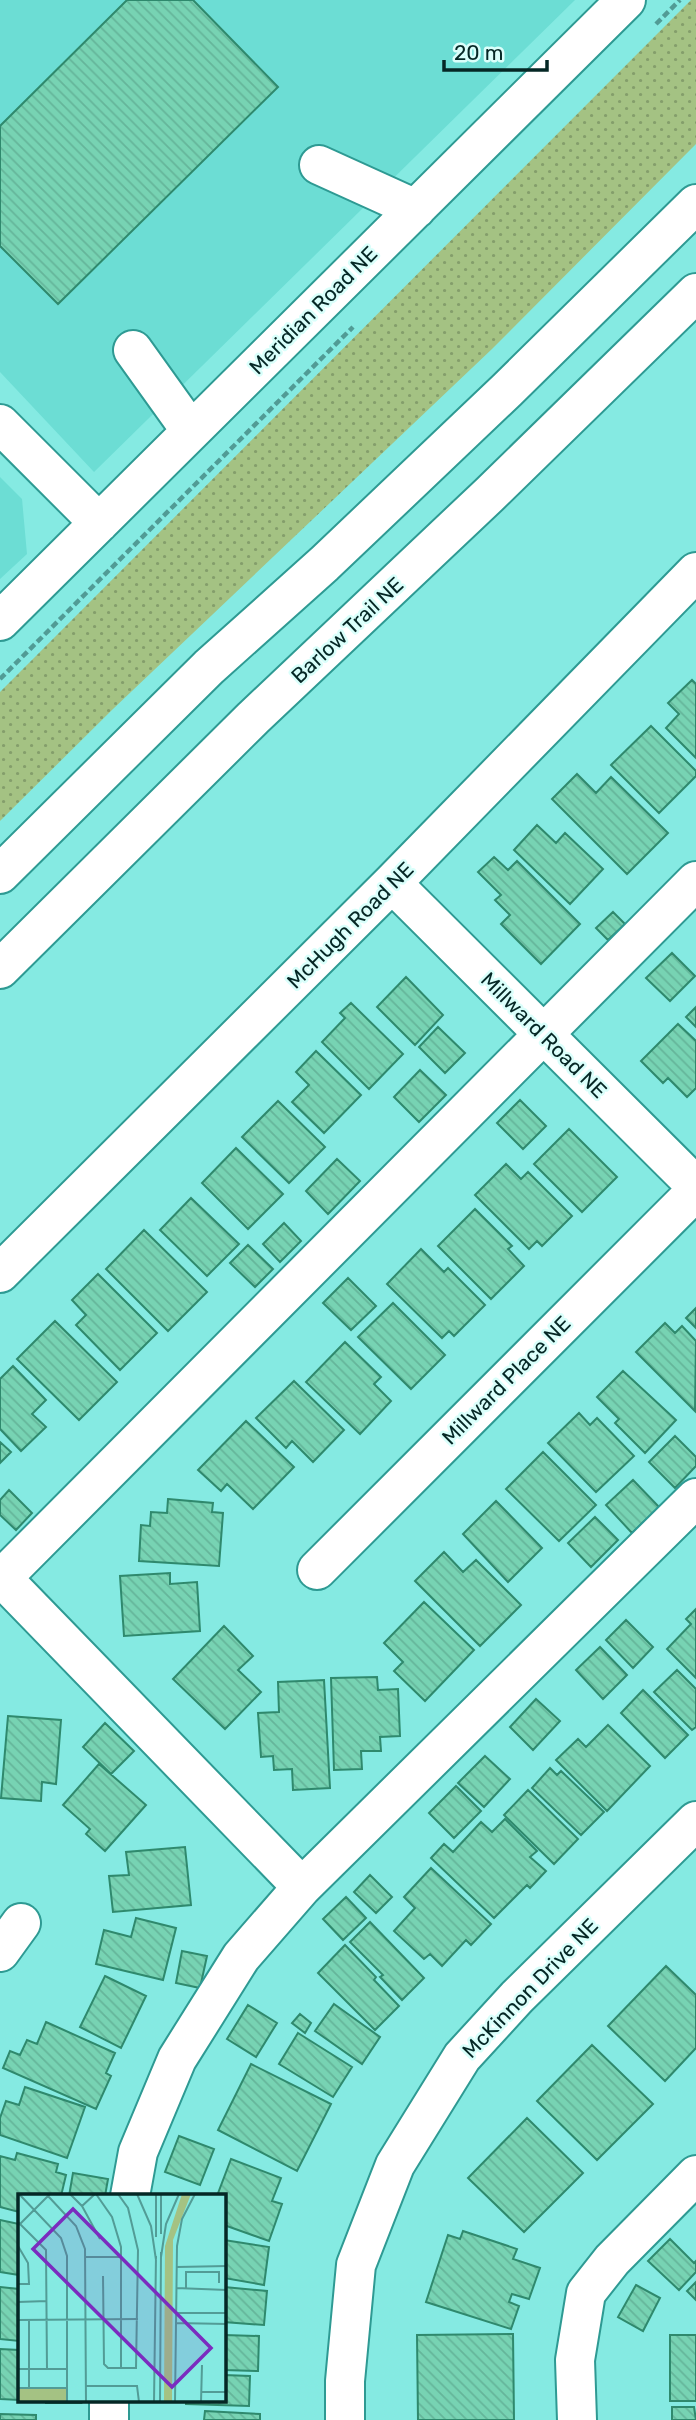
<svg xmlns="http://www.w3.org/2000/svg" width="696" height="2420" font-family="Rubik,sans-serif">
  <defs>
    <pattern id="grass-dots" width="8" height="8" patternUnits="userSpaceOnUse" patternTransform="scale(1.75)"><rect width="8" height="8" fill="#a4c283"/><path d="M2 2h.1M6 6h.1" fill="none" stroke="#849e6b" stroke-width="1.8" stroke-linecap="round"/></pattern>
    <pattern id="building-back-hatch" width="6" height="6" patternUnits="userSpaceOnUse" patternTransform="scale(1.75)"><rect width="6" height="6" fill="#77d3b3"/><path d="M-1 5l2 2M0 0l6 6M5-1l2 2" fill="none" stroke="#65b59a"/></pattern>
  </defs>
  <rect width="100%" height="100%" fill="#85eae2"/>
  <path fill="#6cddd4" d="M0,0H575L94,472L0,372Z
    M0,477L22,499L27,554L0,579Z"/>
  <path fill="url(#grass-dots)" d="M691,0H696V144L492,349L113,709L0,821V692Z"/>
  <path fill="url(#building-back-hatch)" stroke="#2f896d" stroke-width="2" d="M127,0H193L278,87L58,304L0,246V126Z
    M692,680L696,684V758L666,728L679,714L668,703Z
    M651,726L696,771V776L659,813L611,765Z
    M577,774L596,793L611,777L668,833L627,874L552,799Z
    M537,825L556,843L565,833L603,869L570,904L514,850Z
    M494,857L508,870L517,861L580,924L541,964L501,924L510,915L495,900L501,895L478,872Z
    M613,912L625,924L608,940L596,928Z
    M672,953L695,976L670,1001L646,978Z
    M406,977L443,1015L415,1045L377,1007Z
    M351,1003L403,1054L369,1089L322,1042L345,1018L340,1013Z
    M696,1007V1027L686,1017Z
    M678,1024L696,1041V1088L687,1097L668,1078L663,1083L641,1061Z
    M438,1027L465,1053L445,1073L419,1047Z
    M316,1051L361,1095L324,1133L292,1102L309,1085L296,1072Z
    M420,1070L446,1095L419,1122L394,1097Z
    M520,1100L546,1126L523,1149L497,1123Z
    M278,1101L325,1147L289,1183L242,1137Z
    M569,1129L617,1177L582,1212L534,1164Z
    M236,1148L283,1194L248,1229L202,1183Z
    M337,1159L360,1181L328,1214L306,1191Z
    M506,1164L521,1179L528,1172L572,1216L542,1246L537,1241L529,1249L475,1195Z
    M191,1198L239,1244L207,1276L160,1230Z
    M475,1209L512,1246L508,1249L524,1266L491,1299L438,1246Z
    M284,1223L301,1241L280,1262L263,1244Z
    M144,1230L207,1292L168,1331L106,1269Z
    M248,1245L273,1269L255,1287L230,1263Z
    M421,1249L444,1272L448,1268L485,1305L454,1336L449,1331L442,1338L387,1284Z
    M98,1274L157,1333L120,1370L76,1325L86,1315L72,1300Z
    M348,1278L376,1306L351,1330L323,1303Z
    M393,1303L445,1355L411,1389L358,1337Z
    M696,1308V1328L686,1318Z
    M55,1321L117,1382L79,1420L17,1359Z
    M665,1323L675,1333L682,1326L696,1341L695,1411L636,1352Z
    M345,1342L381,1377L374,1384L391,1401L360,1434L306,1382Z
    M13,1366L46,1400L32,1414L46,1427L21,1451L0,1429V1379Z
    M623,1371L676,1420L645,1453L615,1423L619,1419L597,1397Z
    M294,1381L344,1430L313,1462L292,1441L286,1448L256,1418Z
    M579,1413L590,1425L597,1418L634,1456L596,1492L548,1443Z
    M246,1421L294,1467L253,1509L227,1484L221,1491L198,1470Z
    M675,1436L696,1457V1466L675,1488L649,1462Z
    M0,1442L11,1452L0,1463Z
    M543,1452L596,1505L559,1541L506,1489Z
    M633,1480L659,1507L632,1533L606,1505Z
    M9,1490L32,1513L16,1530L0,1515V1500Z
    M168,1499L213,1503L212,1512L223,1513L219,1566L139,1561L141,1525L150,1526L151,1512L167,1513Z
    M496,1501L542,1548L508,1582L463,1534Z
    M595,1517L618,1540L591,1567L568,1543Z
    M444,1552L463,1572L476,1560L521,1605L480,1646L415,1581Z
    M170,1573V1584L197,1582L200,1631L124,1636L120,1576Z
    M424,1602L474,1650L425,1701L394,1671L403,1662L384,1643Z
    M696,1609V1678L667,1649L691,1624L686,1619Z
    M626,1620L653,1647L633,1668L606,1640Z
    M224,1626L253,1656L238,1670L261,1692L225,1729L173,1679Z
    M600,1647L627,1675L603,1699L576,1670Z
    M677,1670L696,1689V1727L692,1730L654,1692Z
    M377,1677L378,1690L398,1689L400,1736L380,1737L381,1751H361L362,1769L334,1770L331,1678Z
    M324,1680L330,1788L293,1790L292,1769L274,1770L273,1756L261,1757L258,1713L279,1712L278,1682Z
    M643,1690L688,1735L665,1758L621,1713Z
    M536,1699L560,1721L533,1750L510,1727Z
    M8,1716L61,1720L56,1784L42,1782L41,1801L1,1798Z
    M105,1723L134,1751L111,1774L83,1747Z
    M608,1725L650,1766L607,1811L556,1760L578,1739L586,1747Z
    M485,1756L510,1779L484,1807L458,1783Z
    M99,1764L146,1805L105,1851L86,1834L90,1829L63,1805Z
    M550,1768L557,1775L561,1771L604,1812L581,1835L532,1788Z
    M456,1786L481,1811L454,1838L429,1813Z
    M528,1790L578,1839L554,1864L504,1815Z
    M505,1819L537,1851L530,1857L546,1871L530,1888L527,1885L494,1918L431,1858L444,1844L453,1852L481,1822L492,1832Z
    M185,1847L191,1905L113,1912L109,1876L129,1875L126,1852Z
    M431,1868L491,1924L471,1945L466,1940L442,1966L430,1954L424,1959L394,1931L415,1908L404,1897Z
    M370,1875L392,1897L376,1913L354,1892Z
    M346,1897L366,1918L343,1940L323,1919Z
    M136,1918L176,1928L163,1980L96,1964L104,1930L131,1937Z
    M370,1922L424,1978L402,2000L380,1977L383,1975L350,1942Z
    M345,1945L376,1977L374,1980L399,2006L375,2030L318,1973Z
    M182,1951L207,1956L200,1988L176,1983Z
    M666,1966L696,1995V2048L665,2081L608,2026Z
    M105,1976L146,1996L121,2048L80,2027Z
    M334,2004L380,2037L362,2064L315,2031Z
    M248,2005L277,2023L256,2057L227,2039Z
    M300,2014L311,2023L305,2033L292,2023Z
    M46,2022L115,2053L106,2073L111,2076L96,2109L3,2068L10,2051L20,2055L27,2040L37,2044Z
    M298,2033L352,2067L333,2097L279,2064Z
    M592,2045L653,2104L597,2160L537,2101Z
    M251,2064L331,2104L297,2171L218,2130Z
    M25,2087L85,2107L67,2158L0,2135V2118L6,2101L19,2105Z
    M527,2118L583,2173L524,2232L468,2178Z
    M179,2136L214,2149L200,2185L165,2172Z
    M17,2153L58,2164L56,2172L66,2175L61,2196H19V2212L0,2207V2156L15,2160Z
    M231,2159L281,2178L272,2201L282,2204L269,2241L224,2225V2196H217Z
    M73,2173L108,2179L105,2196H69Z
    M0,2220L19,2224V2275L0,2272Z
    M463,2231L517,2249L513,2259L540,2268L529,2299L512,2294L509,2302L519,2306L511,2329L426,2302L448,2235L460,2239Z
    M670,2239L694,2263L696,2261V2272L679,2290L648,2261Z
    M224,2240L269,2247L264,2285L224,2278Z
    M696,2282V2300L687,2291Z
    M636,2285L660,2298L643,2331L618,2317Z
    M0,2287L19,2289V2341L0,2339Z
    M224,2287L267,2291L264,2325L224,2322Z
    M513,2334L514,2420H418L417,2335Z
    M224,2335L259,2336L258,2371L224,2370Z
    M670,2335H696V2401H670Z
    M0,2349L19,2350V2400L0,2399Z
    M224,2375L250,2376L249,2406L186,2404V2401H224Z
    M46,2401H80L81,2403H46Z
    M672,2407H694L696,2420H672Z
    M205,2411L260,2414V2420H204Z
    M0,2414L36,2415V2420H0Z"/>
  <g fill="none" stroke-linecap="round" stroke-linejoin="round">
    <g stroke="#2e9a93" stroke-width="42">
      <path id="minor" d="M319,165L416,209
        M133,350L191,431
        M0,424L99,523
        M0,621L626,0
        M392,883L696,1186
        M0,1273L392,883L696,572
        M317,1570L696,1191
        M2,1578L302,1887
        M0,1580L696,881
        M0,1952L21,1923
        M130,2196L138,2152L177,2059L241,1957L302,1887L696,1498
        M109,2420V2401
        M345,2420V2381L356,2265L395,2165L462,2057L517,1997L696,1821
        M577,2420L575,2360L586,2293L612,2260L696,2175"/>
    </g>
    <g stroke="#2e9a93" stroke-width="42">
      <path id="major" d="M0,874L209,667L324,564L507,390L696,204
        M0,969L253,718L490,494L696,293"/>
    </g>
    <path stroke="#519b95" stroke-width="4.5" stroke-dasharray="7 3.5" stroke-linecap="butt" d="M656,24L680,0
      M0,679L353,327"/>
    <use href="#minor" stroke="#fff" stroke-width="38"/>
    <use href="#major" stroke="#fff" stroke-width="38"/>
  </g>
  <g text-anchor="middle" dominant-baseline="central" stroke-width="5" stroke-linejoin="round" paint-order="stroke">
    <g font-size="21" fill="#052725" stroke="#dafffb">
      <text transform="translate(313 310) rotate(-45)">Meridian Road NE</text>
      <text transform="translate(347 630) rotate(-43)">Barlow Trail NE</text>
      <text transform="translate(350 925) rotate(-45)">McHugh Road NE</text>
      <text transform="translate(544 1035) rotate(45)">Millward Road NE</text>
      <text transform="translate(506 1380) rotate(-45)">Millward Place NE</text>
      <text transform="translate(530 1988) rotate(-46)">McKinnon Drive NE</text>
    </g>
  </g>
  <g transform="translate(18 2194)">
    <rect width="208" height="208" fill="#85eae2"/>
    <path d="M164,0H173L155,46L154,208H146L147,52Z" fill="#a4c283"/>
    <path d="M0,194H49V208H0Z" fill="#a4c283"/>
    <path fill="none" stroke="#529c96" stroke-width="2" d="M1,0L43,44L49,62V208M52,0L64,12L77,0M78,0L94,23L103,53V174M119,0L133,32L138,66M30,2L58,32L67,55L68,208M64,12L82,45M0,28L28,56L29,175M1,31L32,0M143,40V0M138,43V0M0,52L10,69L11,90H0M68,63H103M143,63L148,30L161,0M159,73L209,72M85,82L86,170L90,174H118L120,56L110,14L100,0M158,94L209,96M168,94V78H201V89M0,108L29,107M158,119H209M0,126L120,125M11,126V194M158,129L209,130M0,175H49M68,192H119L121,208M0,194H49M184,198H209M136,208L138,62M142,208L143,58M157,208L159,52L164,25L177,0M183,208L184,171"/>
    <path fill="#7b2cbf" fill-opacity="0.15" stroke="#7b2cbf" stroke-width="3.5" d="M55,15L193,154L154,193L15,55Z"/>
    <rect width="208" height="208" fill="none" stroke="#052725" stroke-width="3.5"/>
  </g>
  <path d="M444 60v10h103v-10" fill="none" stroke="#052725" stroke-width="3.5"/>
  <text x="454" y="60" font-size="21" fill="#052725" stroke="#dafffb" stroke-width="5" paint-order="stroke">20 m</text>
</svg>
